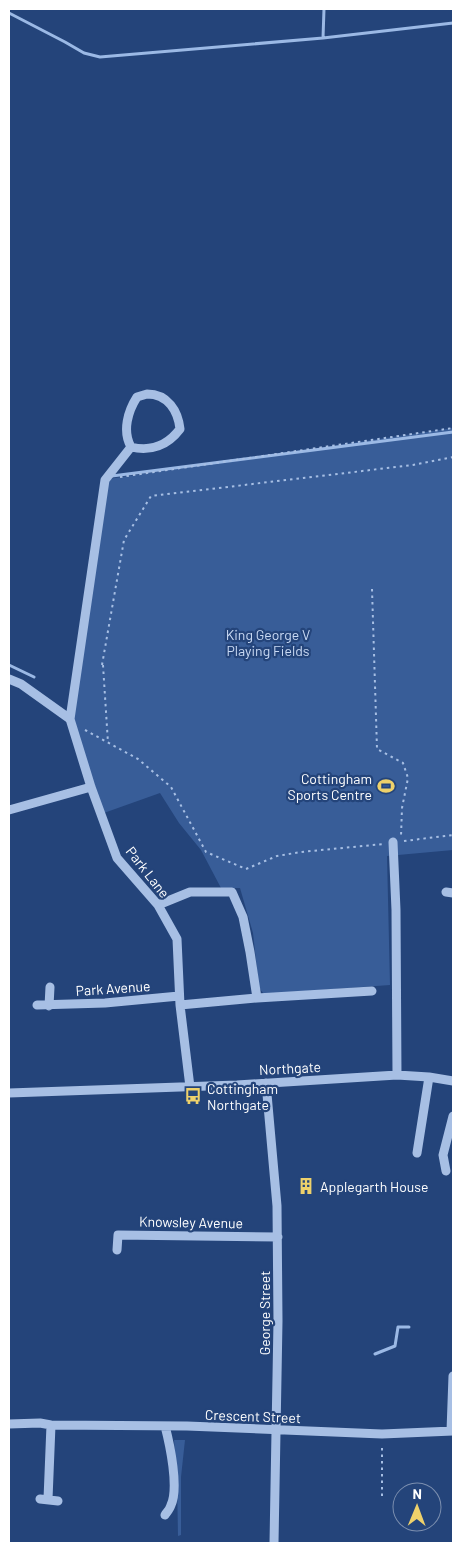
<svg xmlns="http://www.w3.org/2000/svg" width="462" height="1552" font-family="Barlow,sans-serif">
  <rect width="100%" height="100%" fill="#24447a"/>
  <path fill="#385d98" d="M453,428V850L387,856L390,985L264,994L259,988L253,933L240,888H221L201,850L179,823L160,793L101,814L70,719L108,479Z
    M174,1440H185L181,1477V1535L178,1536L177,1480Z"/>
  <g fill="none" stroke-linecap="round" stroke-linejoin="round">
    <path stroke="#9bb9e5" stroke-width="3" d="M9,13L65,42L84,53L100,57L323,38L453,23
      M323,38L324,9
      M112,476L453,432
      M9,665L34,677
      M375,1354L395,1346L398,1327H409"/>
    <path stroke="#a7bfe4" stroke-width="2" stroke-dasharray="2.5 4" stroke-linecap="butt" d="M120,477L453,428
      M372,589L377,749L403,763L408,778L402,808L401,836
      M102,665L124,540L151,496L413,465L453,457
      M103,665L108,743
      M85,730L138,759L171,787L206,852L246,869L277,856L301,852L384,844
      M404,841L453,835
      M382,1496V1444"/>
    <path stroke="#a7bfe4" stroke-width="9" d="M147,394C168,394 178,411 180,429C168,445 151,452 131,447C122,431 128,411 137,397Z
      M9,679L21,684L70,719L91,787L117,858L158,905L177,939L180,1005L190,1087
      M70,719L105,480L131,447
      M9,810L91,787
      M393,842L396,910L397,1075
      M446,892L453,893
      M158,905L190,892H232L243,917L250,952L257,998
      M37,1005L105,1003L179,996
      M180,1005L257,998L372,991
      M49,1006L50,987
      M266,1083L277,1206L278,1321L274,1543
      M9,1093L237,1085L397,1075L429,1077L453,1081
      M417,1153L429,1077
      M446,1171L443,1155L453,1116
      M117,1250L118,1235L278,1237
      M9,1424L40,1423L51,1425L187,1426L382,1434L453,1431
      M451,1431L453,1376
      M40,1499L58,1501
      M48,1499L51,1425
      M165,1515C167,1512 170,1509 171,1505C179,1488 170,1445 165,1426"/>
  </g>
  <defs>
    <g id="stadium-bare" transform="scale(1.35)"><path d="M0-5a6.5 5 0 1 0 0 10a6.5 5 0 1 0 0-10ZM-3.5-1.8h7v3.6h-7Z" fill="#eed16b" stroke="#24447a" stroke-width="2.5" paint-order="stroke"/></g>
    <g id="bus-bare" transform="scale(1.35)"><path d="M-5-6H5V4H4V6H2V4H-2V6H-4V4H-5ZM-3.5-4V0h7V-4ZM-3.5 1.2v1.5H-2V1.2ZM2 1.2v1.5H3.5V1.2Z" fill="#eed16b" stroke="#24447a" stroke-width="2.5" paint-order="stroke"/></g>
    <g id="building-bare" transform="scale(1.35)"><path d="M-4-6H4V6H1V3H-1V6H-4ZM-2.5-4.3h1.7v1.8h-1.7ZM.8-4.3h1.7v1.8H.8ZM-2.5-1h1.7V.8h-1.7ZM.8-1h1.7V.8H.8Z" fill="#eed16b" stroke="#24447a" stroke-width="2.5" paint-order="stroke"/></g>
  </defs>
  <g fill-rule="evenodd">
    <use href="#stadium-bare" x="386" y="786"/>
    <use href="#bus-bare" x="193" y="1096"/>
    <use href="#building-bare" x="306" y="1186"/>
  </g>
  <g text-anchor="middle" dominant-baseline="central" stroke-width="4.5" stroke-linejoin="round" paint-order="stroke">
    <g font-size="14" fill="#cadaf4" stroke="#24447a">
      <text x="268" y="634">King George V<tspan x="268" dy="16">Playing Fields</tspan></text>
    </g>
    <g font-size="14" fill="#fff" stroke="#24447a" text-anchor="start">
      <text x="372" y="778" text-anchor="end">Cottingham<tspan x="372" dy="16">Sports Centre</tspan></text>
      <text x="207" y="1088">Cottingham<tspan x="207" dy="16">Northgate</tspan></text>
      <text x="320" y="1186">Applegarth House</text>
    </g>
    <g font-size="14" fill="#fff" stroke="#24447a">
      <text transform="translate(148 872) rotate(52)">Park Lane</text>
      <text transform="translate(113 988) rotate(-4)">Park Avenue</text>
      <text transform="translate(290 1068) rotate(-3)">Northgate</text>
      <text transform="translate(191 1222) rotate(1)">Knowsley Avenue</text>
      <text transform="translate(264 1313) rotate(-90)">George Street</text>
      <text transform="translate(253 1416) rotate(2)">Crescent Street</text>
    </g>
  </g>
  <rect width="462" height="1552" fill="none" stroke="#ffffff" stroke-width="20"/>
  <g transform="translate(417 1507) rotate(1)"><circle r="24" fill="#24447a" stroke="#7c8faf"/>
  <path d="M0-4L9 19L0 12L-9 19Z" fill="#eed16b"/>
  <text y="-8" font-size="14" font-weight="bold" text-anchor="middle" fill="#ffffff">N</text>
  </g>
</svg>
